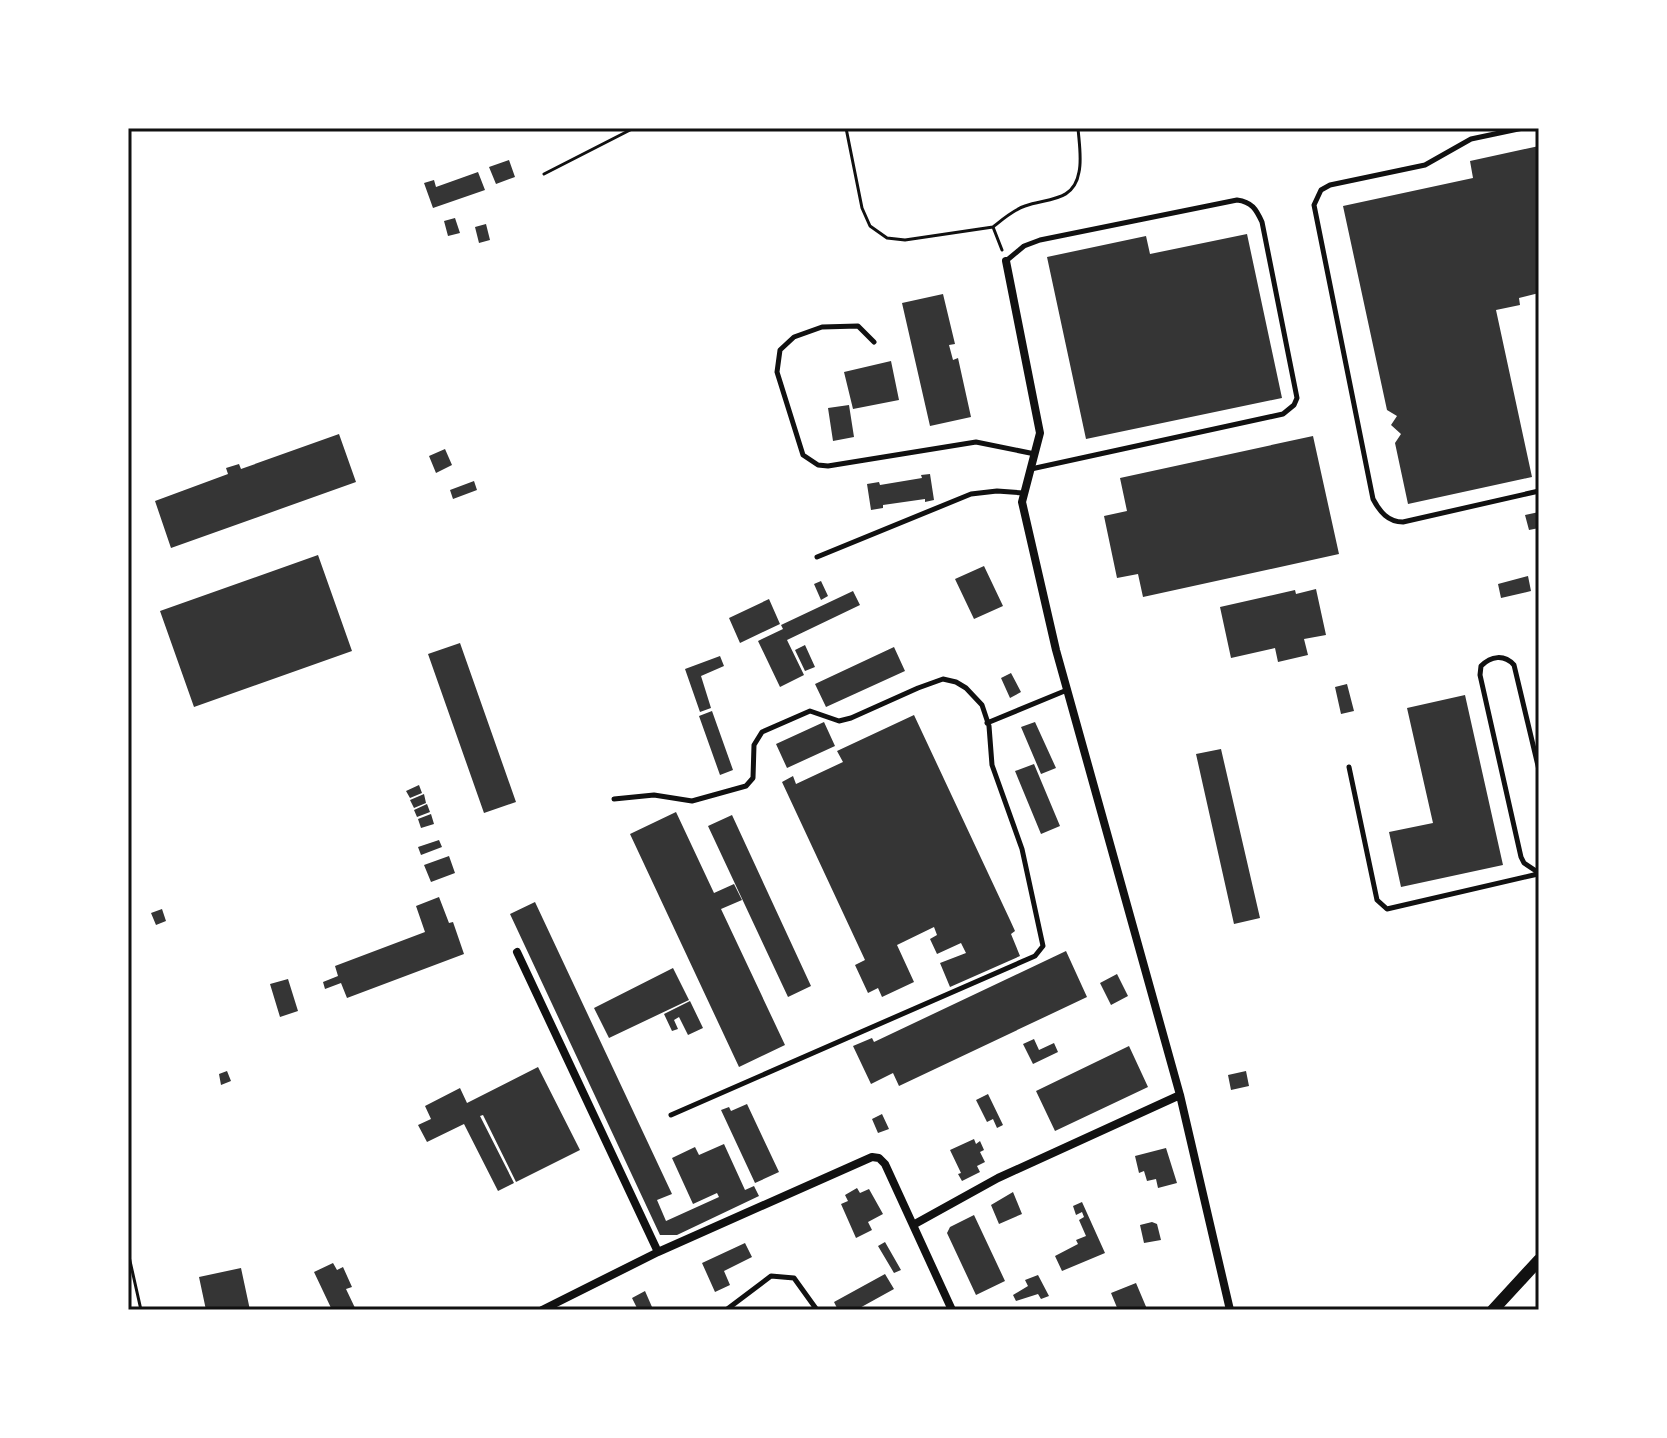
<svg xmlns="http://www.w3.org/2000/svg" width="1667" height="1438" font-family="'DM Sans',sans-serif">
  <rect width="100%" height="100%" fill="#fff"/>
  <path fill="#353535" d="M1539,146V293L1519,298L1520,305L1496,310L1532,477L1408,504L1395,443L1401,434L1391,425L1397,416L1387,410L1343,206L1473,178L1470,161Z
    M509,160L515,177L496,184L489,167Z
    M478,172L485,190L433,208L424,183L434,180L436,187Z
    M455,218L460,233L448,236L444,221Z
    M486,224L490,240L479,243L475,227Z
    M1247,234L1282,398L1086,439L1047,257L1146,236L1150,254Z
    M943,294L955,344L949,345L953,360L958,358L971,417L930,426L902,303Z
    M891,361L899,400L853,409L844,372Z
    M849,405L854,437L833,441L828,408Z
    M339,434L356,482L171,548L155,501L228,474L226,468L239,464L241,469Z
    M1313,436L1339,554L1143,597L1138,574L1117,578L1104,516L1127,511L1120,478Z
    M445,449L452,465L436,473L429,456Z
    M930,474L934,500L925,502V499L883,505V508L871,510L867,484L879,482L880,485L922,478L921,475Z
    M474,481L477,490L453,499L450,490Z
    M1539,512V528L1529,530L1525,515Z
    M318,555L352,651L194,707L160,611Z
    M984,566L1003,606L974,619L955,579Z
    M1528,576L1531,591L1501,598L1498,584Z
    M821,581L828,596L821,600L814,584Z
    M1316,589L1326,635L1304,639L1308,655L1278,662L1275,648L1231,658L1220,607L1295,590L1296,594Z
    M853,591L860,605L787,640L804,675L780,687L758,641L783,629L781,625Z
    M769,599L780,624L740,643L729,618Z
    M460,643L516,802L484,813L428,654Z
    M805,645L815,667L805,671L795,650Z
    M894,647L905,671L826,707L815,684Z
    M720,656L724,666L701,676L711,708L700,712L685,669Z
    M1011,673L1021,692L1010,698L1001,678Z
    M1347,684L1354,711L1341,714L1335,687Z
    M1465,695L1503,865L1401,887L1389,832L1433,823L1407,708Z
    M712,711L733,770L720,775L699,716Z
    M914,715L1010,920L1015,931L1011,934L1020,956L950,987L940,963L966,953L961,943L937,954L930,939L937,935L934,927L897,945L914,982L882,997L878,988L868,993L855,965L865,960L782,782L793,776L796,784L843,762L837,751Z
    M824,722L835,746L787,768L776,744Z
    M1035,722L1056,768L1041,774L1021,727Z
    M1221,749L1260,918L1234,924L1196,754Z
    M1034,764L1060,826L1041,834L1015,771Z
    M419,785L422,793L410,798L406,791Z
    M424,794L426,803L414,808L410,800Z
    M427,804L430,812L417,817L414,810Z
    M676,812L714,893L734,884L742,900L721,909L785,1045L739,1067L630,834Z
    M431,814L434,824L421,828L418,819Z
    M732,815L811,986L788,997L708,826Z
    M439,840L442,847L421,855L418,847Z
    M449,856L455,873L431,882L424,865Z
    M439,897L449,923L453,922L464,954L347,998L341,983L325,989L323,982L338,976L335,966L425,932L416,906Z
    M535,902L672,1194L657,1200L666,1221L719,1197L717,1193L693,1204L672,1158L695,1147L699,1155L724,1144L745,1190L754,1186L759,1196L677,1235H660L510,914Z
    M162,909L166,921L156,925L151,913Z
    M1066,951L1087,997L899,1086L893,1073L871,1084L853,1046L872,1038L874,1042Z
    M673,968L689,1000L609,1038L594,1008Z
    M1117,974L1128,996L1111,1005L1100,983Z
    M288,979L298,1011L280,1017L270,984Z
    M690,1001L703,1028L688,1035L679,1017L674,1020L678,1029L672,1031L664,1014Z
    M1034,1039L1039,1050L1054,1043L1058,1052L1033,1064L1023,1044Z
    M1129,1046L1148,1087L1055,1131L1036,1091Z
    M538,1067L580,1150L516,1182L483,1115L480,1116L514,1183L498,1191L464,1124L427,1142L418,1125L431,1119L425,1106L460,1088L467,1103Z
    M227,1071L231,1081L221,1085L219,1074Z
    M1246,1071L1249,1086L1231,1090L1228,1075Z
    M988,1094L1003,1125L997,1128L993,1119L987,1122L976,1100Z
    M747,1104L779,1172L755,1183L721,1110L729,1107L731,1111Z
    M882,1114L889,1129L878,1133L872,1119Z
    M974,1139L976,1144L980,1141L984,1150L980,1152L985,1162L977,1166L980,1172L962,1181L958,1174L961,1173L950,1150Z
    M1166,1148L1177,1183L1158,1188L1156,1179L1147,1181L1144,1171L1139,1173L1135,1156Z
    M857,1188L860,1193L869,1189L883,1214L868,1222L872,1230L856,1238L841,1204L848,1201L845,1195Z
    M1013,1192L1022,1214L999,1224L991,1205Z
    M1082,1202L1105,1253L1062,1271L1055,1256L1078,1244L1076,1240L1086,1236L1079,1220L1084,1217L1082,1212L1076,1215L1073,1206Z
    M974,1215L1005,1281L976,1295L947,1233L950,1227Z
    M1152,1222L1157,1224L1161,1240L1144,1243L1140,1225Z
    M885,1242L901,1270L894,1273L878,1246Z
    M745,1243L752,1257L724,1271L730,1285L715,1292L702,1263Z
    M333,1263L337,1270L343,1267L352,1287L346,1289L356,1310H332L314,1272Z
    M241,1268L250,1310H206L199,1277Z
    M885,1274L894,1289L856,1310H838L834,1302Z
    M1038,1275L1049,1296L1041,1299L1038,1294L1016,1301L1013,1295L1028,1286L1025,1280Z
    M1136,1283L1147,1309L1118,1310L1111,1293Z
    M645,1291L652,1307L638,1310L632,1298Z"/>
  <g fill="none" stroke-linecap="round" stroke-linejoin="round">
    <path stroke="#111" stroke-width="3" d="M846,128L862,208L870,226L887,238L905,240L993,227L1002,250
      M544,174L634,128
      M993,227C1003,219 1013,210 1025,206C1048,198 1074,202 1079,172C1082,159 1079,142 1078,128
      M128,1252L141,1310"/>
    <path stroke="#111" stroke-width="5" d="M1523,128L1471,139L1425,165L1330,185L1321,190L1314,205L1373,499C1380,512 1388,522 1403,522L1539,491
      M1006,261L1024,246L1040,240L1237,200C1252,202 1256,209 1262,222L1297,398L1294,405L1283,414L1031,469
      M874,342L858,326L822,327L794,337L780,350L777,372L803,455L818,465L828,466L976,442L1035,454
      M817,557L971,494L997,491L1023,493
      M987,723L1067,690
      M1349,767L1377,900L1387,909L1538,874
      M1539,770L1514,665C1504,654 1491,656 1481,666L1480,675L1521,857L1524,863L1539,873
      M614,799L654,795L692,801L746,786L753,778L754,745L762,732L810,711L839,721L851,718L918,688L943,679L956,682L966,688L982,705L989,726L992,765L1022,849L1043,946L1035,956L671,1115
      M726,1310L771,1276L794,1278L817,1310"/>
    <path stroke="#111" stroke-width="8" d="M1006,261L1040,433L1022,502L1056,650L1180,1095L1230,1310
      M517,952L658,1252L872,1157L879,1158L885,1164L952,1310
      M913,1225L998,1178L1180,1095
      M542,1310L658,1252"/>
    <path stroke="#111" stroke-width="12" d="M1493,1310L1539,1260"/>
  </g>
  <rect width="1667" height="1438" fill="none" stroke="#ffffff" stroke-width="260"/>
  <rect x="130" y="130" width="1407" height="1178" fill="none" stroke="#111" stroke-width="3"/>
</svg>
